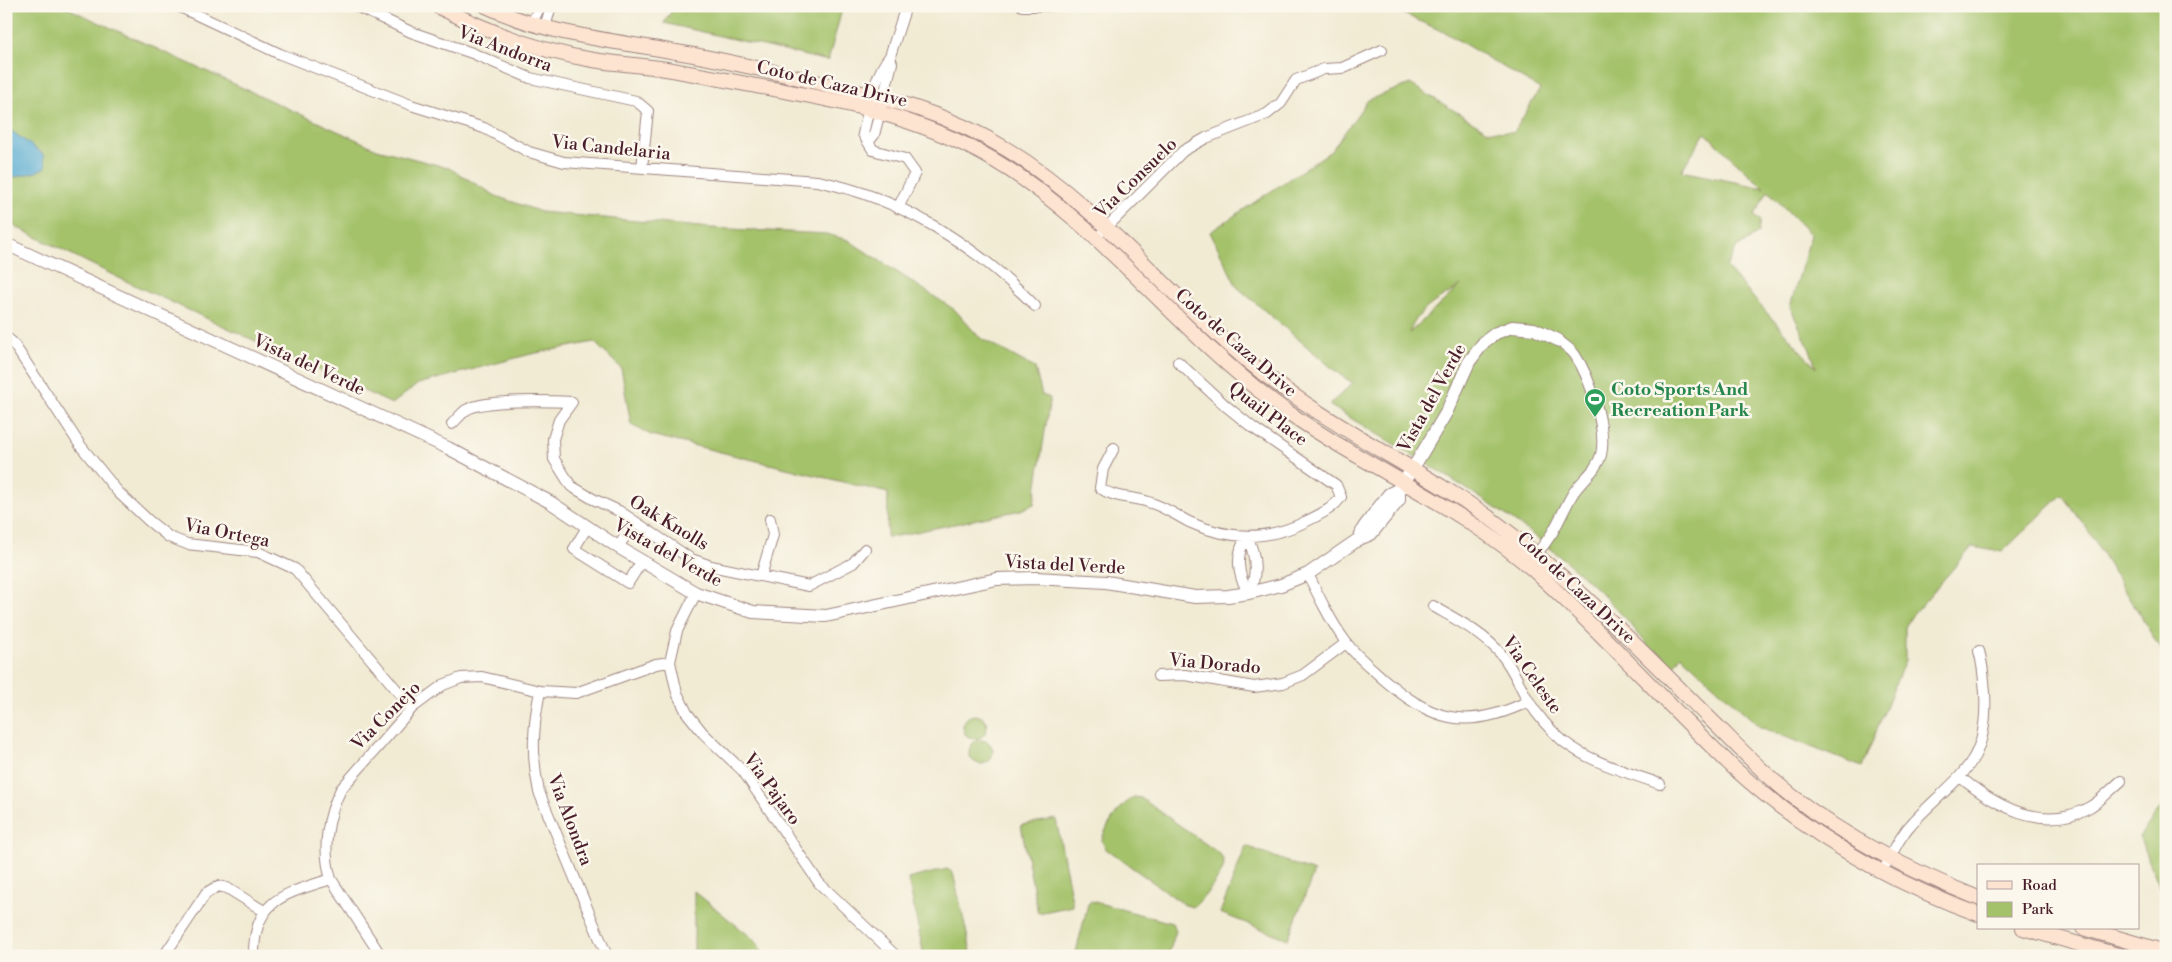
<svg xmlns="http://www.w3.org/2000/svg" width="2172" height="962" font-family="'Libre Bodoni',serif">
  <rect width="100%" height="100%" fill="#fbf7ec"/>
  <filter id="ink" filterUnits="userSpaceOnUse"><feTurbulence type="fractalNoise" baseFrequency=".02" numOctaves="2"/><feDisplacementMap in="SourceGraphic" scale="10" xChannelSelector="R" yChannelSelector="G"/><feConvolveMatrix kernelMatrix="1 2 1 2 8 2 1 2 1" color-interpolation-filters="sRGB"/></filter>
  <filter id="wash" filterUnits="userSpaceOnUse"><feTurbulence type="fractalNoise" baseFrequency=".0096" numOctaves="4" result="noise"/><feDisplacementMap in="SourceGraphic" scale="20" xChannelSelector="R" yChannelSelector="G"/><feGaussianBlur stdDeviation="1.12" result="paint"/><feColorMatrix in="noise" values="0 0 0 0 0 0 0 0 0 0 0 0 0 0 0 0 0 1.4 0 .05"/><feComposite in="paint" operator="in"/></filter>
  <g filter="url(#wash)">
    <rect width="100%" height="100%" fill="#f1ebd4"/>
    <path fill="#a4c26a" stroke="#77704a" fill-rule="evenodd" d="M6,6H63L377,149L449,168L496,196L541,212L711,228L826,234L848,240L955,310L979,337L1035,368L1042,395L1050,398L1034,504L1021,510L887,538L888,493L651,435L631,425L621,368L594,342L531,354L418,384L392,404L117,277L6,222Z
      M675,6H843L828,61L664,23Z
      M1386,6H2166V658L2088,530L2062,495L2002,552L1972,547L1911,617L1905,627V660L1862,767L1760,727L1681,655L1667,676C1650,644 1623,615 1598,590C1518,513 1422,462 1329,405L1353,383L1339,374L1237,287L1210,232L1331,151L1368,100L1410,84L1488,131L1514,132L1540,89L1446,33ZM1705,133L1764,188L1681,171ZM1768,191L1811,235L1790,307L1811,352L1816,368L1726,267L1738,245L1740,246L1758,233L1760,220L1754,216ZM1461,285L1409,333C1420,305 1440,301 1461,285Z
      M963 727a12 12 0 1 1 24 0a12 12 0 1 1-24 0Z
      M969 752a12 12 0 1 1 24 0a12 12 0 1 1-24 0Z
      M1134,797L1141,798L1220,854C1223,859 1225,863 1223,869C1219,879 1202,901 1193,907L1185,905L1106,849C1105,846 1103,844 1102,842C1101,831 1125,800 1134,797Z
      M2166,801V892L2161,890L2139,837Z
      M1056,819L1073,906L1038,913L1021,825Z
      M1246,846L1314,872L1288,939L1220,913Z
      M947,869L953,873L972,956H924L908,879Z
      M694,891L752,938L766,956H694Z
      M1091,901L1172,923L1176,931L1168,956H1084L1076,952L1088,904Z"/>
    <path fill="#56abd2" stroke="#50657e" d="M6,127L43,154L46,167L36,172L6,179Z"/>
  </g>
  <g filter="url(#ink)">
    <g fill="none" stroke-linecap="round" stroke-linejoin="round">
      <g stroke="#9e8580" stroke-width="12">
        <path id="minor" d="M178,6L280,54L411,105L484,128L529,152L564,162L817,181C900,197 977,246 1035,306
          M356,6L411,32L472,53L530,78L636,101L648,111L642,168
          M1022,6H1050
          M532,23L540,6
          M545,27L551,6
          M868,142L874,135L892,63L890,57
          M898,208L915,173L905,159L873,150L863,134C869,109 874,75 890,56L906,6
          M1103,231L1183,151L1206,138L1267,114L1281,103L1296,80L1324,69L1342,68L1382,50
          M6,337L13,343L80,445L118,492L149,521L169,537L187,544L258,552L295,569L412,708
          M572,402L559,420L553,439L554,459L571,486L593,499L619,511L691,559L711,566L809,586L853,563L865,549
          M452,424C456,420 461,414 466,410C484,399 549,401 572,402
          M1114,448L1103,469L1100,488C1115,499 1133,496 1151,503C1164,507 1176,515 1189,522C1228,540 1268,541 1307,521C1319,515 1333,509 1341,497L1336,485L1252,427L1226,406L1178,362
          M587,527L574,549L628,583L642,561
          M1247,536C1256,555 1258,574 1249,593C1237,576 1235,554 1247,536Z
          M618,547L635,522
          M1536,554C1555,534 1559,518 1572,495C1580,481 1596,472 1601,455C1607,429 1590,377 1575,355C1571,349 1564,345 1558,340
          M1308,574C1319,597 1330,620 1345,641C1354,654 1368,665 1380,676C1431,721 1466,732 1529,701
          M761,576L773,535L770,519
          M696,593L677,631L670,662L677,693L687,713L703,733L743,771L819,883L896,956
          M1433,606C1457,620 1483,633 1501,654C1513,668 1519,685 1528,700C1537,715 1550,730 1563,741C1591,763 1627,772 1660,784
          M1158,676L1185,675L1254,687L1283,683L1303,675L1346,643
          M540,691C533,726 531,756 539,792L607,956
          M1960,777C1995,806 2043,832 2088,808C2100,802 2110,790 2121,781
          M1887,863C1895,848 1902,833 1914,821C1958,775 1989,766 1985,693C1984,678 1983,665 1979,651
          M164,956L206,893L218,886L227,888L264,911
          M254,956C253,899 285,894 331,879
          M381,956L331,879C322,849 327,817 341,789L412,708L443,685L461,678L482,677L540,691L576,693L656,664L670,662"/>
      </g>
      <g stroke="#9e8580" stroke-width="14">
        <path id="tertiary" d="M6,244L448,448L550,502L618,547L696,593L753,612L826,616L997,579L1035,578L1106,582L1195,597L1228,596L1249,593L1281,585L1308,574L1359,539L1371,534L1399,500V489
          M1359,539L1364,527L1389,494L1399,489L1418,460L1446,413L1469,362L1484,342L1496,333L1512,327L1534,329L1558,340"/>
      </g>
      <g stroke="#9e8580" stroke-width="16">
        <path id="secondary" d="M437,6C486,31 538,51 593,60C617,64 642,65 666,69C696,74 726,80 756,86C838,100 920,117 992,159C1098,221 1172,325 1270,399C1355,464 1459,502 1539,575C1607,637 1668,706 1735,769C1806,833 1889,882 1978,914
          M486,6C547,35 611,40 676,52C726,60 775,72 824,84C892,100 948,113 1008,150C1100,207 1167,294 1249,362C1311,413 1383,450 1452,493C1487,514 1521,541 1552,568C1606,614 1656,665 1707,716C1735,743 1760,771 1791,795C1848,840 1912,871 1978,898
          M2023,928L2121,956
          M2083,928L2166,952"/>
      </g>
      <use href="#minor" stroke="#fff" stroke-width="10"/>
      <use href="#tertiary" stroke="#fff" stroke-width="12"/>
      <use href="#secondary" stroke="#fde4d1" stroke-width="14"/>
    </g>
  </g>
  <defs>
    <g id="stadium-pin" transform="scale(1.125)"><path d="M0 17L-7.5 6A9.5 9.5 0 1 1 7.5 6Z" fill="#2e9e5b" stroke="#fbf7ec"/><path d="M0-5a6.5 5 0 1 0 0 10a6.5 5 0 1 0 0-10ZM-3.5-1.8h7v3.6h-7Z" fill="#fff"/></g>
  </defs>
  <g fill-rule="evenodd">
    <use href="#stadium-pin" x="1595" y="399"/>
  </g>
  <g text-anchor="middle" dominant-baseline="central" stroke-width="5" stroke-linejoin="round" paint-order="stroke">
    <g font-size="18" fill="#4a1f2b" stroke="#fbf7ec">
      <text transform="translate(505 49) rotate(21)">Via Andorra</text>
      <text transform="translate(832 84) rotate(13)">Coto de Caza Drive</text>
      <text transform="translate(611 148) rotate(6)">Via Candelaria</text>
      <text transform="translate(1136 178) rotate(-44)">Via Consuelo</text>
      <text transform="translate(1236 343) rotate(41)">Coto de Caza Drive</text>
      <text transform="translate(309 365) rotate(25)">Vista del Verde</text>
      <text transform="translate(1432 398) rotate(-61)">Vista del Verde</text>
      <text transform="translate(1268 414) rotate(37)">Quail Place</text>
      <text transform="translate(669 523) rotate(31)">Oak Knolls</text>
      <text transform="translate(227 533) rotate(11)">Via Ortega</text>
      <text transform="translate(668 553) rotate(29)">Vista del Verde</text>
      <text transform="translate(1065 565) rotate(3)">Vista del Verde</text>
      <text transform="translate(1576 588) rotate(43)">Coto de Caza Drive</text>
      <text transform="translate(1215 664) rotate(5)">Via Dorado</text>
      <text transform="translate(1532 675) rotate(55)">Via Celeste</text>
      <text transform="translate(386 716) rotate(-45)">Via Conejo</text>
      <text transform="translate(772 789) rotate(54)">Via Pajaro</text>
      <text transform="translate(570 820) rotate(69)">Via Alondra</text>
    </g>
    <g font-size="18" font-weight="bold" fill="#27864d" stroke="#fbf7ec" text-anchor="start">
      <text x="1611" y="389">Coto Sports And<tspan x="1611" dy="21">Recreation Park</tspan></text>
    </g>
  </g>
  <rect width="2172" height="962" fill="none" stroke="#fbf7ec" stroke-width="25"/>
  <rect x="1977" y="864" width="162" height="65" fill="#fbf7ec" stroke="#b4a19f"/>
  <rect x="1987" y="881" width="25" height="8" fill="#fde4d1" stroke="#b4a19f"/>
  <text x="2022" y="890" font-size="15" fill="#4a1f2b">Road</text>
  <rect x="1987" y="902" width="25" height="15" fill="#a4c26a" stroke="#b4a19f"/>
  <text x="2022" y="914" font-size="15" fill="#4a1f2b">Park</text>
</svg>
